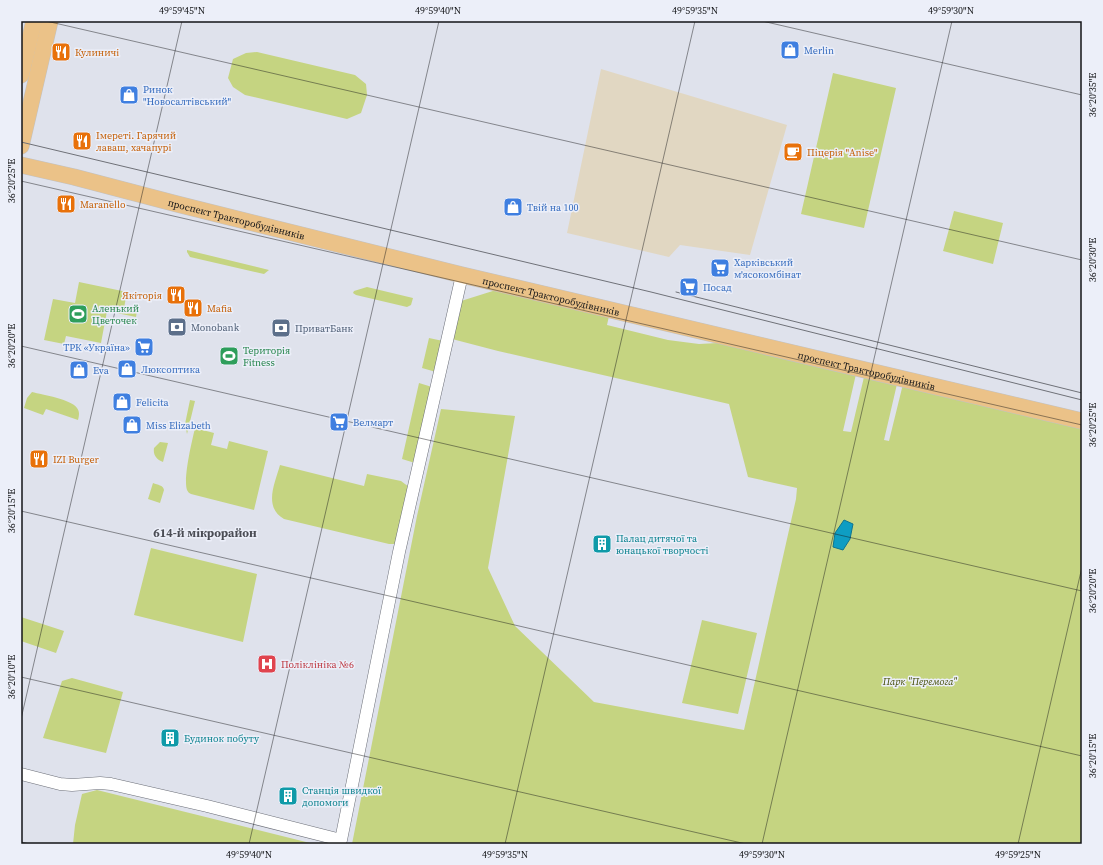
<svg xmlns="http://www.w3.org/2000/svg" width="1103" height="865" font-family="'Source Serif 4',serif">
  <rect width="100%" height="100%" fill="#dfe2ec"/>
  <path fill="#e1d7c2" d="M601,69L787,125L750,255L680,245L669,257L567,233Z"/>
  <path fill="#c5d481" d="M257,52L355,75L366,84L367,95L361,113L347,119L245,95L233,87L228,78L233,59L246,53Z
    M833,73L896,88L864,228L801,214Z
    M954,211L1003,223L993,264L943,251Z
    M187,250L269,270L264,274L190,257L187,252Z
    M79,282L127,292L124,308L137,311L136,317L107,311L101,343L66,336L64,344L44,340L53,299L75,303Z
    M367,287L413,298L411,305L407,307L356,295L353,293L354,291Z
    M496,290L609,316L607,325L668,340L699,344L718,343L856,374L843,431L851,432L864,377L897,384L884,440L889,441L903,384L1082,427V844H352L417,516L441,409L515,416L488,568L515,626L594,702L744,730L796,499L797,488L748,477L729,404L498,351L452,339L461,301Z
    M429,338L443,341L436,372L422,368Z
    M419,383L432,387L415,463L402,459Z
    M32,392C43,395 71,399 77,408C80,412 79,416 78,420L46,409L43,415L24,408L27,398Z
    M190,400L195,401L187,434L185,424Z
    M195,428L214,433L211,445L227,449L229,441L268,451L254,510L191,494C189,493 188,492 187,490C183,478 192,441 195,428Z
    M160,442L168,443L163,462C156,459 153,455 154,448Z
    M280,465L364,486L367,474L401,481L409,487L395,544H389L284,519C263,507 275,483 280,465Z
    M153,483C158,485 163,485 164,490L160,503L148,499Z
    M151,548L257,574L243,642L134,615Z
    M21,617L64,631L56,653L21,641Z
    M702,620L757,633L738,714L682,703Z
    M72,678L123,692L106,753L43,738L62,681Z
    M97,790L314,844H73L75,825L82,794Z"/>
  <path fill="#0e9dc3" stroke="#10748f" d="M844,520L853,524L850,539L843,550L833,547L835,533Z"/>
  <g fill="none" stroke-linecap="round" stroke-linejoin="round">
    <g stroke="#6d7079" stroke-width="13">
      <path id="minor" d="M21,774L60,784L72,785L100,783L111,784L207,806L341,840L399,552L462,275"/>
    </g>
    <g stroke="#c2c2c3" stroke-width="17">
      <g id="major">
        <path d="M21,75L34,21"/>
        <path d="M21,146L50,21"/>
        <path id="s1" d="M21,165L74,177L177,204L462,275L1082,421"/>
      </g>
    </g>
    <use href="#minor" stroke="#fff" stroke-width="12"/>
    <use href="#major" stroke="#ebc288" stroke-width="16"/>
    <path stroke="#6f7178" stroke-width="1" d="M21,142L651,292L1082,400
      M676,292L1082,393"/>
  </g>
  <path fill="none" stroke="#131417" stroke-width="1" stroke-opacity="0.45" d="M46,21L1082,260M762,21L1082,95M21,181L1082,425M21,346L1082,591M21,511L1082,756M21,677L746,844M21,719L182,21M21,842L30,844M249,844L439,21M505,844L695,21M762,844L952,21M1018,844L1082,567"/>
  <defs>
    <g id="shop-square" transform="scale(1)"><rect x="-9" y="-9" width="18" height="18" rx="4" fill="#3f7fe0" stroke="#eceff9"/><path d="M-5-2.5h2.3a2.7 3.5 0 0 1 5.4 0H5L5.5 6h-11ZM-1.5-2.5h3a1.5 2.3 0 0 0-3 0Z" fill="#fff"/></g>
    <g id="restaurant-square" transform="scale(1)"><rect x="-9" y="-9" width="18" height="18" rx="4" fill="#e8710a" stroke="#eceff9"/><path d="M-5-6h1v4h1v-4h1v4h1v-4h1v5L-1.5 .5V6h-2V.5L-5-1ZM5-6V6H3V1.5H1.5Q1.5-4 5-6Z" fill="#fff"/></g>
    <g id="cafe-square" transform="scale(1)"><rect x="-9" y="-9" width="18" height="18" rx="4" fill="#e8710a" stroke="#eceff9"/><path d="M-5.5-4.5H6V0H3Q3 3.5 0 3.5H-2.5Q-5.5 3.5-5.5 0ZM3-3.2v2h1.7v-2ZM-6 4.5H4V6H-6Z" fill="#fff"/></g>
    <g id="supermarket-square" transform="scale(1)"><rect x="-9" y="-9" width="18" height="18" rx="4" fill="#3f7fe0" stroke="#eceff9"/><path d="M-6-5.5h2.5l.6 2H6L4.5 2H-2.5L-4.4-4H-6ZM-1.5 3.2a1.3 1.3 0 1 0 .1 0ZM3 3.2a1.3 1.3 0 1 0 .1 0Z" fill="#fff"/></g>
    <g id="stadium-square" transform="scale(1)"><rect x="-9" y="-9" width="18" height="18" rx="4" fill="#2e9e5b" stroke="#eceff9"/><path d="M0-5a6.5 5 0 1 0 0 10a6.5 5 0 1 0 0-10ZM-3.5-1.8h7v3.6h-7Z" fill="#fff"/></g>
    <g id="bank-square" transform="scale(1)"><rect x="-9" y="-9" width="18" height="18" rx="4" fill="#5c6f8a" stroke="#eceff9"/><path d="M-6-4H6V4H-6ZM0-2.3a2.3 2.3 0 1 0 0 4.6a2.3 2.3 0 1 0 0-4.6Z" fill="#fff"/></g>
    <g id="building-square" transform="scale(1)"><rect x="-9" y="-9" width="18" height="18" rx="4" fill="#0f9aa8" stroke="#eceff9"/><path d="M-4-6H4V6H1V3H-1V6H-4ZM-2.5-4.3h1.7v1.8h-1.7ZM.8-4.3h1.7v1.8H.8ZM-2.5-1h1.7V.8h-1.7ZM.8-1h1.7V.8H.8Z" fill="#fff"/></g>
    <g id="hospital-square" transform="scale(1)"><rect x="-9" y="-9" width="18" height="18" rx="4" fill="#e0444e" stroke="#eceff9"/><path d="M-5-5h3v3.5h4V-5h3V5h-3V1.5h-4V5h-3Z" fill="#fff"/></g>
  </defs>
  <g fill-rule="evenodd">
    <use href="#shop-square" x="790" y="50"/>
    <use href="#restaurant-square" x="61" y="52"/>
    <use href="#shop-square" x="129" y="95"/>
    <use href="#restaurant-square" x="82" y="141"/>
    <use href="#cafe-square" x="793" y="152"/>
    <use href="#restaurant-square" x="66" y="204"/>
    <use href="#shop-square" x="513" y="207"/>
    <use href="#supermarket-square" x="720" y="268"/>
    <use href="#supermarket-square" x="689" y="287"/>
    <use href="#restaurant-square" x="176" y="295"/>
    <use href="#restaurant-square" x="193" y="308"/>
    <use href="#stadium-square" x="78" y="314"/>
    <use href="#bank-square" x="177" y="327"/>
    <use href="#bank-square" x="281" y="328"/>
    <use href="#supermarket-square" x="144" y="347"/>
    <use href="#stadium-square" x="229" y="356"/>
    <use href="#shop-square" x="127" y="369"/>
    <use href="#shop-square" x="79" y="370"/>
    <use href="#shop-square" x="122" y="402"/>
    <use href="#supermarket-square" x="339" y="422"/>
    <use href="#shop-square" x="132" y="425"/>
    <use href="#restaurant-square" x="39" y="459"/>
    <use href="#building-square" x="602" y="544"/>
    <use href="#hospital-square" x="267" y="664"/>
    <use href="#building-square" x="170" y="738"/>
    <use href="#building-square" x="288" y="796"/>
  </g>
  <g text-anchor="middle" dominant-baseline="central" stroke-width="3" stroke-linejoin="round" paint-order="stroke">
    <g font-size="10" fill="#366cbe" stroke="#eceff9" text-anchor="start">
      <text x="804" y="50">Merlin</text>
      <text x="143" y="89">Ринок<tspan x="143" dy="12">"Новосалтівський"</tspan></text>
      <text x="527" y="207">Твій на 100</text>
      <text x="734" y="262">Харківський<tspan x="734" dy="12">м'ясокомбінат</tspan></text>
      <text x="703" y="287">Посад</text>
      <text x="130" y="347" text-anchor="end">ТРК «Україна»</text>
      <text x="141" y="369">Люксоптика</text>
      <text x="93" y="370">Eva</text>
      <text x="136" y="402">Felicita</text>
      <text x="353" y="422">Велмарт</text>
      <text x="146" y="425">Miss Elizabeth</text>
    </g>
    <g font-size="10" fill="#c56008" stroke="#eceff9" text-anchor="start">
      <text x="75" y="52">Кулиничі</text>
      <text x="96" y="135">Імереті. Гарячий<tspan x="96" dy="12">лаваш, хачапурі</tspan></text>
      <text x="807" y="152">Піцерія "Anise"</text>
      <text x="80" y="204">Maranello</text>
      <text x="162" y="295" text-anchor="end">Якіторія</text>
      <text x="207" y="308">Mafia</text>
      <text x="53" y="459">IZI Burger</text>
    </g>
    <g font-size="10" fill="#131417" stroke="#eceff9">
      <text stroke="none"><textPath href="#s1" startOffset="222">проспект Тракторобудівників</textPath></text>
      <text stroke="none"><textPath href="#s1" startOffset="546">проспект Тракторобудівників</textPath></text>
      <text stroke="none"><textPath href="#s1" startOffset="870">проспект Тракторобудівників</textPath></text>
    </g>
    <g font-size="10" fill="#27864d" stroke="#eceff9" text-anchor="start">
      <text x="92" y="308">Аленький<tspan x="92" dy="12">Цветочек</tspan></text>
      <text x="243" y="350">Територія<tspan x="243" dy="12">Fitness</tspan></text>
    </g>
    <g font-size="10" fill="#4e5e75" stroke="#eceff9" text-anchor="start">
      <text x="191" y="327">Monobank</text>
      <text x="295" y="328">ПриватБанк</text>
    </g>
    <g font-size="10" fill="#0d838f" stroke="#eceff9" text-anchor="start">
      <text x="616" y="538">Палац дитячої та<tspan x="616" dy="12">юнацької творчості</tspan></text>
      <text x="184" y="738">Будинок побуту</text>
      <text x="302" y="790">Станція швидкої<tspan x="302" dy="12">допомоги</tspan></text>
    </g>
    <g font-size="10" fill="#be3a42" stroke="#eceff9" text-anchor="start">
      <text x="281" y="664">Поліклініка №6</text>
    </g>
    <g font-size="10" font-style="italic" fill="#444d05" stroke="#eceff9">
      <text x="920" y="681">Парк "Перемога"</text>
    </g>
    <g font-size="12" font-weight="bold" fill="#4b4d55" stroke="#eceff9">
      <text x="205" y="533">614-й мікрорайон</text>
    </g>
  </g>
  <rect width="1103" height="865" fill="none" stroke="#eceff9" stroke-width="44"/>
  <rect x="22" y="22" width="1059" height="821" fill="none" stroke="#131417" stroke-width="1.5"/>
  <g font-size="10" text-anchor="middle" fill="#131417">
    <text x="182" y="14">49°59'45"N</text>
    <text x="438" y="14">49°59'40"N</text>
    <text x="695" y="14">49°59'35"N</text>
    <text x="951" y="14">49°59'30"N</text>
    <text transform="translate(1092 95) rotate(-90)" y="4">36°20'35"E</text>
    <text transform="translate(11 181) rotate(-90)" y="4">36°20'25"E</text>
    <text transform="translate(1092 260) rotate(-90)" y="4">36°20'30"E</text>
    <text transform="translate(11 346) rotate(-90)" y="4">36°20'20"E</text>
    <text transform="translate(1092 425) rotate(-90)" y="4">36°20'25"E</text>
    <text transform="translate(11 511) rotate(-90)" y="4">36°20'15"E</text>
    <text transform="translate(1092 591) rotate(-90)" y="4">36°20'20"E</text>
    <text transform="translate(11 677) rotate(-90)" y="4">36°20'10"E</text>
    <text transform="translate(1092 756) rotate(-90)" y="4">36°20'15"E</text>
    <text x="249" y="858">49°59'40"N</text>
    <text x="505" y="858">49°59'35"N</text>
    <text x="762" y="858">49°59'30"N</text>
    <text x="1018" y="858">49°59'25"N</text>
  </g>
</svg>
